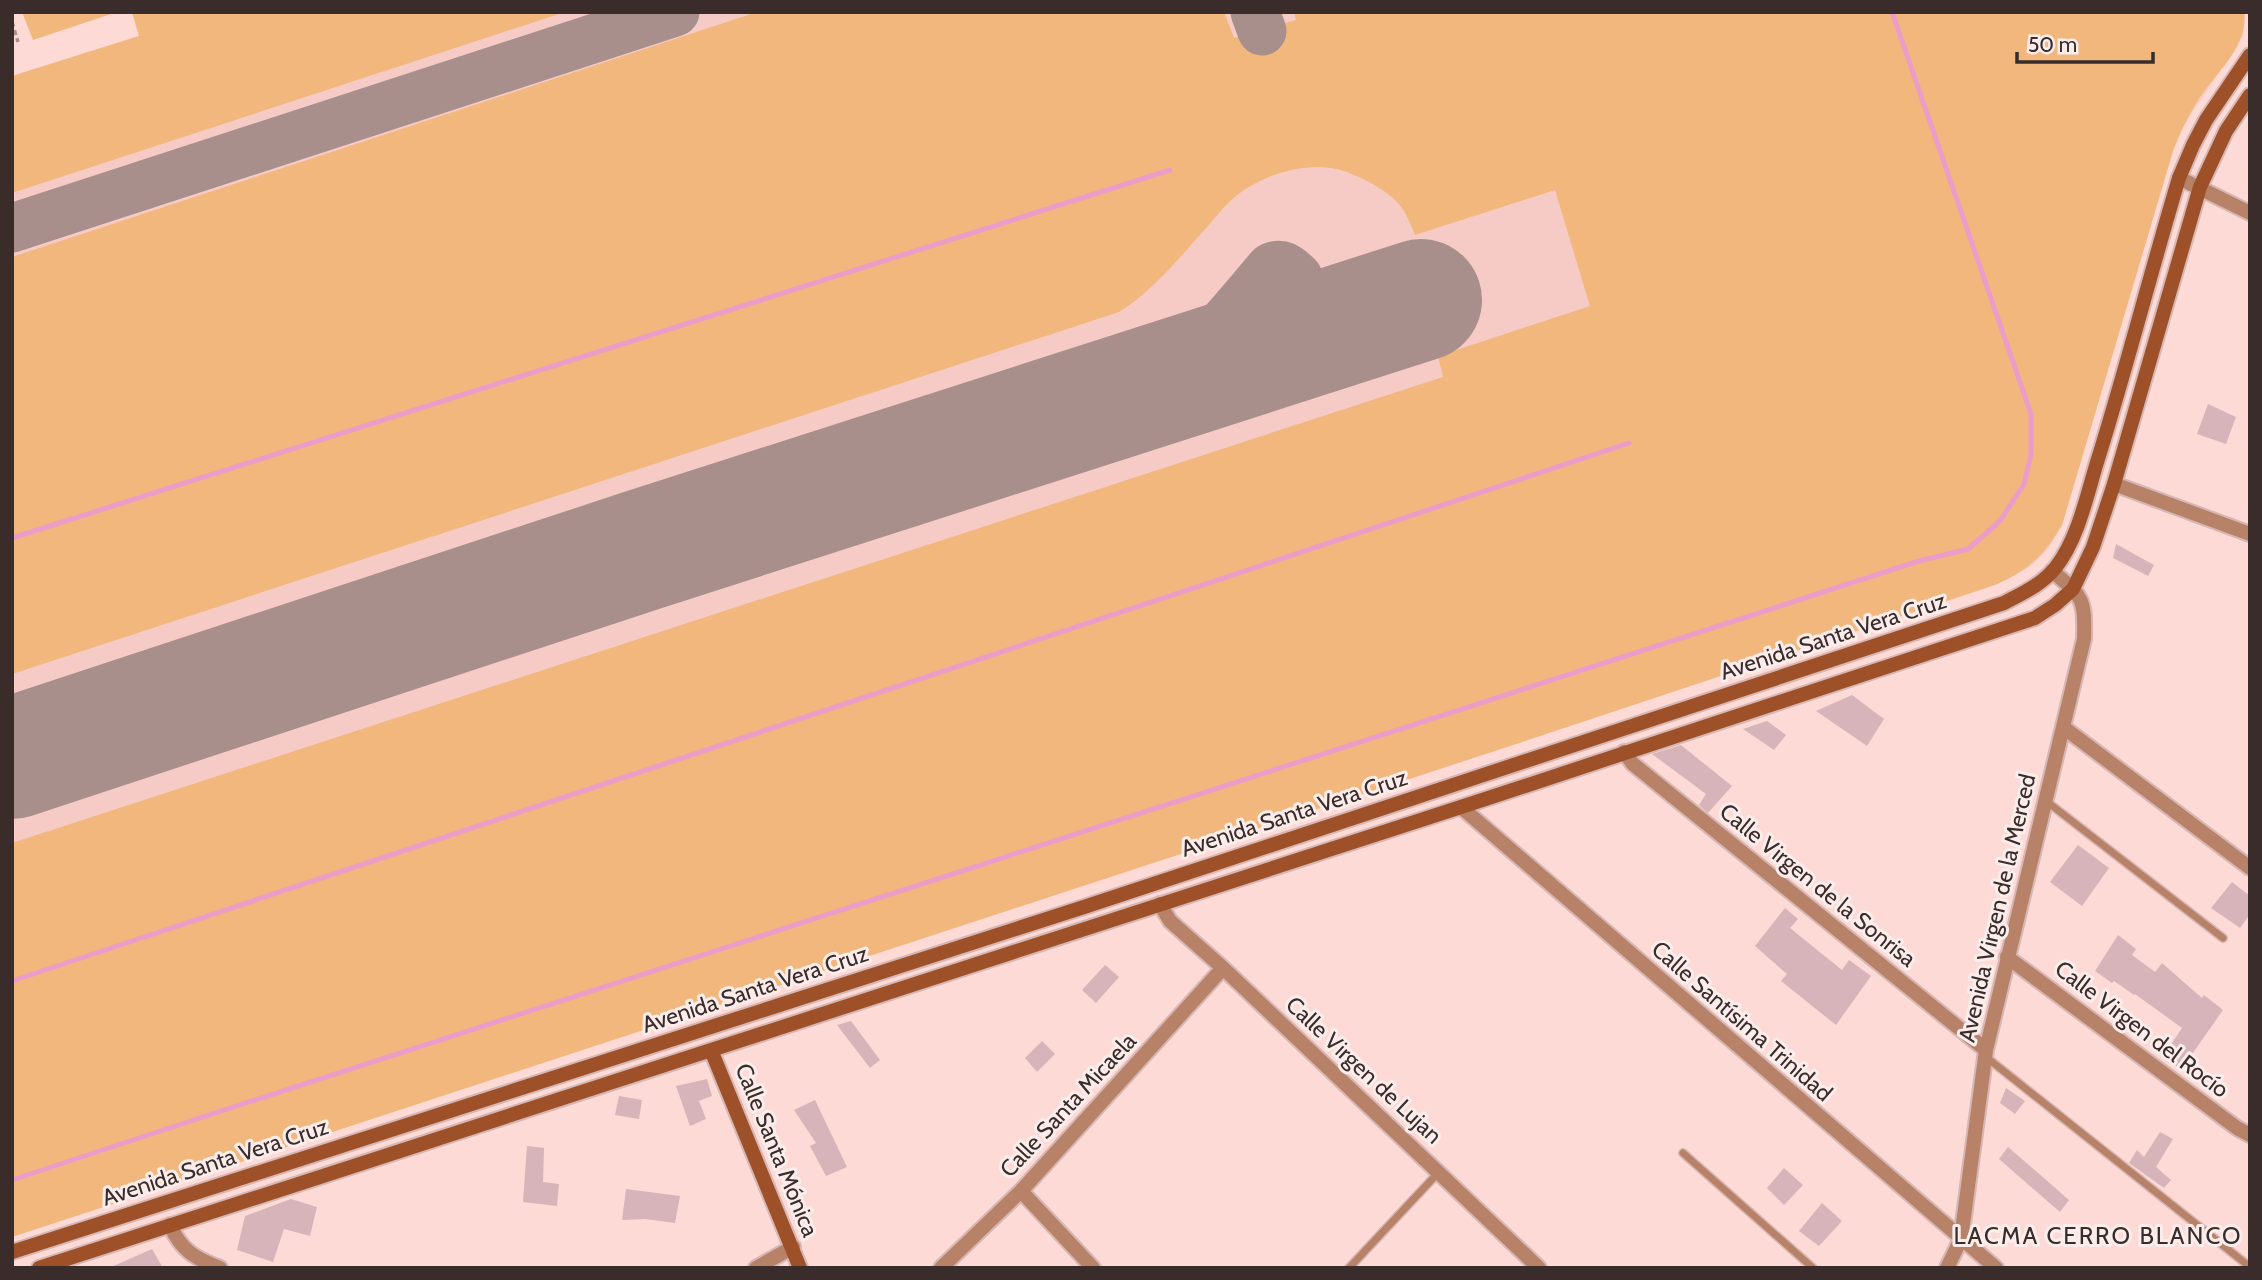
<svg xmlns="http://www.w3.org/2000/svg" width="2262" height="1280" font-family="Cabin,sans-serif">
  <rect width="100%" height="100%" fill="#fddad6"/>
  <path fill="#f6cac5" d="M132,12H2244L2245,16L2243,36L2184,125L2173,151L2062,525L2049,548L2031,566L2014,576L1917,611L1516,744L12,1236V76L139,36Z"/>
  <path fill="#f1b77c" d="M22,12H110L111,14L33,40Z
    M132,12H565L12,193V76L139,36Z
    M757,12H1224L1234,38L1296,20L1294,12H2244C2249,45 2217,72 2200,97C2189,115 2180,132 2173,151L2062,525C2043,557 2028,570 1995,585L1516,744L12,1237V843L1443,377L1438,356L1590,306L1555,190L1415,235C1412,227 1408,218 1404,211C1393,193 1366,179 1347,172C1312,159 1265,173 1236,196C1228,202 1221,211 1214,219C1184,252 1157,288 1119,312L12,674V257Z"/>
  <g fill="none" stroke-linecap="round" stroke-linejoin="round">
    <path stroke="#ec9cc9" stroke-width="5" d="M12,538L1170,170
      M12,981L1629,443
      M12,1180L224,1110L1919,561L1968,549L2000,521L2024,484L2031,454V414L1892,12"/>
    <path stroke="#a88f8c" stroke-width="49" d="M1255,12L1262,31
      M12,228L675,12
      M1157,385C1202,352 1235,309 1271,267C1283,262 1289,269 1298,277"/>
    <path stroke="#a88f8c" stroke-width="122" d="M12,758L643,550L1421,300"/>
  </g>
  <path fill="#d6b4ba" d="M2208,404L2236,417L2226,444L2197,434Z
    M2116,544L2154,565L2148,576L2113,558Z
    M1852,695L1884,719L1867,746L1816,711Z
    M1767,721L1786,735L1774,750L1743,729Z
    M1681,745L1732,786L1708,813L1699,805L1706,794L1652,754Z
    M2078,845L2109,868L2082,906L2050,882Z
    M2232,882L2250,896V914L2240,928L2211,908Z
    M1785,908L1798,919L1790,928L1842,970L1849,960L1871,976L1836,1025L1781,981L1787,974L1755,946Z
    M2118,935L2136,949L2132,955L2155,972L2162,963L2202,998L2204,995L2223,1010L2181,1070L2164,1055L2182,1028L2135,994L2134,995L2114,981L2112,983L2095,971Z
    M1105,965L1119,977L1096,1003L1082,990Z
    M851,1021L880,1060L870,1068L837,1025Z
    M1042,1041L1055,1054L1037,1072L1025,1058Z
    M707,1079L712,1096L699,1101L706,1119L690,1126L676,1086Z
    M2006,1088L2025,1101L2015,1114L2000,1103Z
    M619,1096L642,1100L639,1119L615,1115Z
    M815,1100L847,1167L826,1176L810,1146L816,1143L794,1110Z
    M2160,1132L2173,1139L2156,1167L2171,1180L2164,1188L2129,1163L2137,1150L2144,1157Z
    M527,1146L544,1148L543,1182L559,1184L557,1206L523,1202Z
    M2008,1147L2069,1200L2060,1212L1999,1159Z
    M1784,1168L1803,1185L1784,1205L1767,1188Z
    M626,1189L680,1196L675,1223L645,1219L622,1220Z
    M291,1199L317,1207L310,1236L284,1229L273,1262L237,1250L245,1216Z
    M1822,1203L1842,1221L1819,1246L1799,1231Z
    M152,1249L163,1268H109Z"/>
  <g fill="none" stroke-linecap="round" stroke-linejoin="round">
    <g stroke="#d6b7b4" stroke-width="10">
      <path id="lane" d="M2046,801L2223,938
        M1986,1057L2250,1267
        M1683,1153L1813,1268
        M1349,1268L1438,1173"/>
    </g>
    <g stroke="#d6b7b4" stroke-width="18">
      <path id="street" d="M2179,178L2250,213
        M2114,484L2250,534
        M2063,727L2250,868
        M1624,752L1633,764L1986,1050
        M1461,807L1996,1268
        M1160,904L1170,921L1223,968L1539,1268
        M2007,957L2237,1128L2250,1135
        M1021,1191L1093,1268
        M170,1225C181,1250 194,1258 220,1268
        M756,1268L793,1247
        M941,1268L1021,1191L1223,968
        M1947,1268L1961,1239L1986,1050L2084,639C2085,598 2083,597 2052,571"/>
    </g>
    <g stroke="#d6b7b4" stroke-width="18">
      <path id="secondary" d="M711,1050L800,1268
        M12,1252L1084,907L2004,603C2023,593 2043,584 2056,567C2079,537 2087,494 2098,459C2127,366 2151,271 2179,178L2193,145L2206,120L2250,55
        M39,1268L1461,807L2035,618L2055,605L2073,589L2093,547L2114,484L2200,187L2226,131L2250,95"/>
    </g>
    <path stroke="#a98f8c" stroke-width="3.5" stroke-dasharray="5 3.5" stroke-linecap="butt" d="M12,22L18,42"/>
    <use href="#lane" stroke="#b88269" stroke-width="7"/>
    <use href="#street" stroke="#b88269" stroke-width="14"/>
    <use href="#secondary" stroke="#9e5129" stroke-width="14"/>
  </g>
  <g text-anchor="middle" dominant-baseline="central" stroke-width="6" stroke-linejoin="round" paint-order="stroke">
    <g font-size="23" fill="#392c2a" stroke="#fbedeb">
      <text transform="translate(1833 636) rotate(-18)">Avenida Santa Vera Cruz</text>
      <text transform="translate(1294 813) rotate(-18)">Avenida Santa Vera Cruz</text>
      <text transform="translate(1818 885) rotate(39)">Calle Virgen de la Sonrisa</text>
      <text transform="translate(1997 908) rotate(-77)">Avenida Virgen de la Merced</text>
      <text transform="translate(755 989) rotate(-18)">Avenida Santa Vera Cruz</text>
      <text transform="translate(1742 1021) rotate(41)">Calle Santísima Trinidad</text>
      <text transform="translate(2142 1029) rotate(37)">Calle Virgen del Rocío</text>
      <text transform="translate(1364 1070) rotate(43)">Calle Virgen de Lujan</text>
      <text transform="translate(1068 1105) rotate(-47)">Calle Santa Micaela</text>
      <text transform="translate(777 1150) rotate(68)">Calle Santa Mónica</text>
      <text transform="translate(215 1162) rotate(-18)">Avenida Santa Vera Cruz</text>
    </g>
    <g font-size="24" letter-spacing="2" fill="#392c2a" stroke="#fbedeb">
      <text x="2098" y="1235">LACMA CERRO BLANCO</text>
    </g>
  </g>
  <rect width="2262" height="1280" fill="none" stroke="#392c2a" stroke-width="28"/>
  <path d="M2017 52v10h136v-10" fill="none" stroke="#392c2a" stroke-width="3.5"/>
  <text x="2028" y="52" font-size="21" fill="#392c2a" stroke="#fbedeb" stroke-width="5" paint-order="stroke">50 m</text>
</svg>
